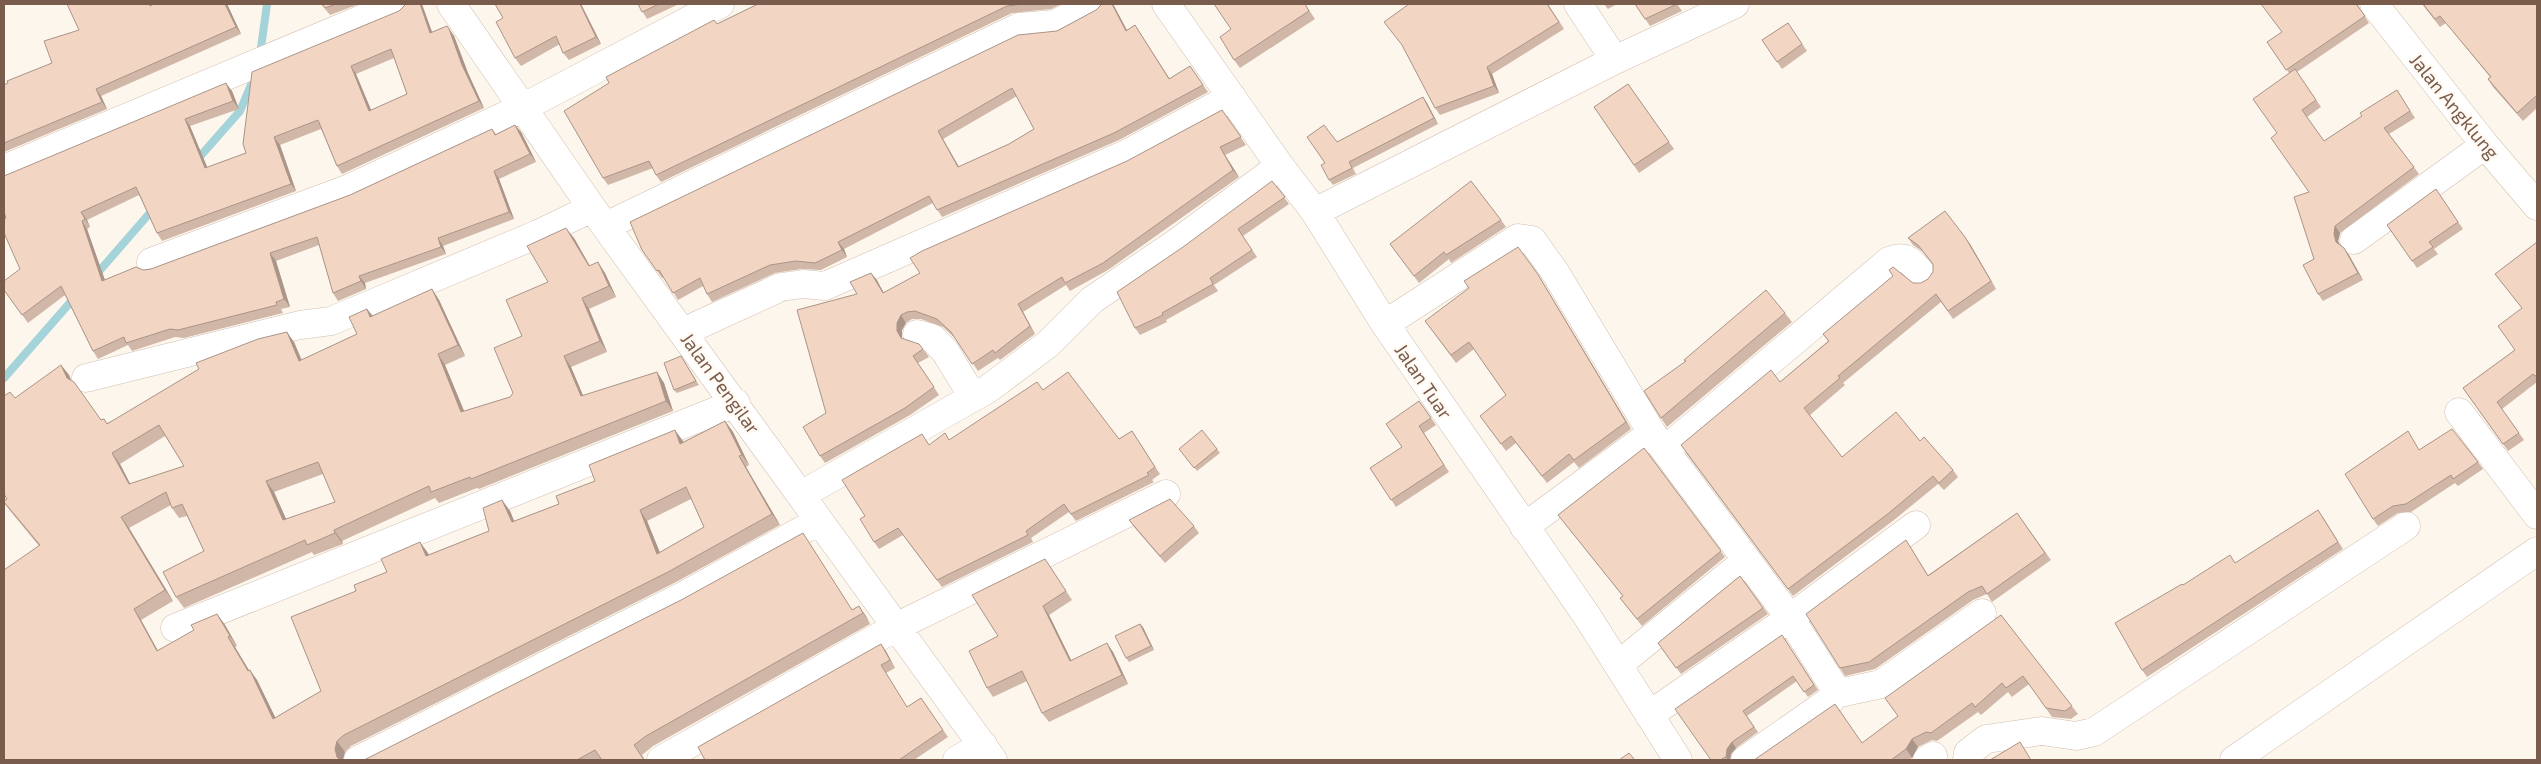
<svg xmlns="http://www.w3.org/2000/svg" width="2541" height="764" font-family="'Exo 2',sans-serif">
  <rect width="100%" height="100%" fill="#fdf6ec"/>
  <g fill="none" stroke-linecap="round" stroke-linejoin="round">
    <path stroke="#a5d3da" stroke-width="8" d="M260,55L267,4
      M196,161L240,111L253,80
      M95,276L155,207
      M4,378L75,297"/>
    <g stroke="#d1beb0" stroke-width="29">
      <path id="street" d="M451,4L592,208L993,760
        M1166,4L1280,166L1315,212L1385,324L1587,616L1678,760
        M1578,4L1615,60
        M2374,4L2485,145L2537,206
        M4,169L398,4
        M1315,212L1615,60L1735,4
        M606,226L1019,27L1055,24L1094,4
        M2354,240L2485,145
        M151,262L350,188L524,107L720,4
        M1385,324L1518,238L1532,240L1555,272L1652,433L1790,618L1834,687L1835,694
        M683,332L781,287L803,284L825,286L1126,154L1232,97
        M917,334L932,338L945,351L973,397
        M86,378L300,325L331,321L538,234L592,208
        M2459,412L2537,515
        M1666,449L1889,261C1908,253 1911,263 1923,275
        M801,495L988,389L1048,344L1092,300L1179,241L1280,166
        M1524,527L1652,433
        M175,628L736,403
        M1618,665L1747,560
        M1649,715L1790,618L1916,525
        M358,760L683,596L819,521
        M661,760L898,626L1166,494
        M957,760L983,745
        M1745,760L1831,700L1835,694L1881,684L1982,613
        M1927,760L1933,756
        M1967,760L1968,753L1986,739L2042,731L2076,736L2094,732L2406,526
        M2234,760L2537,551"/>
    </g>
    <use href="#street" stroke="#fff" stroke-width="28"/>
  </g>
  <path fill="#d1b7a8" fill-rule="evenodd" d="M67,4H151V5L154,4H227L241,34L101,96L107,109L4,152V85L52,63L79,30Z
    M321,4H359L330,15Z
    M581,4L601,44L569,60L563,53L560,44L521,66L515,58L503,18Z
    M638,4H679L647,19Z
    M758,4H1061L1051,9L1012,13L661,182L656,175L653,168L608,185L603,178L717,24Z
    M1102,4H1113L1127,30L1135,25L1170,79L1190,66L1208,92L1119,140L942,217L933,203L844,249L847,257L821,270L801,269L775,273L712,302L707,294L703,286L678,300L664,277L662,278L642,250L1096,10ZM1017,96L1034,129L1009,144L959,167L943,139Z
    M1305,4L1315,19L1240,68L1234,60L1231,29Z
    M1409,4H1548L1564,29L1492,74L1499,93L1440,115L1435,108Z
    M1604,4H1617L1608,9Z
    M1635,4H1677L1682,11L1650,26Z
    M2357,4L2369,23L2297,72L2321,107L2307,117L2324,141L2362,116L2397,90L2415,118L2389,134L2419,174L2340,233L2338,241L2340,244L2349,255L2363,280L2323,301L2318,294L2314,259L2309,192L2277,133L2289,73L2267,42Z
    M2422,4H2537V108L2523,121L2493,87L2488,79L2490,77L2446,23L2440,27Z
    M1788,23L1807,51L1782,69L1762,40Z
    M447,26L454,36L468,73L484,108L342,174L337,166L321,129L280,145L296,191L162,241L157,233L139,195L87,220L90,227L87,229L105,280L143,270L151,269L350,195L492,129L496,134L515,125L521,132L536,162L499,179L514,219L443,246L446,254L365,283L366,289L338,301L333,293L319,245L276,261L290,307L281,309L283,313L184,338L175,337L132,351L128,345L98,359L93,351L65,295L28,323L4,290L20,269L4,219L232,91L239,109L190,126L207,168L246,153L252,72L432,32ZM394,58L407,94L371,111L356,74Z
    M1628,84L1674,149L1639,173L1594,107Z
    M1423,97L1427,103L1438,124L1353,168L1356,174L1333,185L1329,180L1337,142Z
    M1222,110L1246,145L1225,155L1239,177L1108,270L1070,291L1066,285L1023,312L1035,334L1000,360L998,358L978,371L956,339L943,327L921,319H912L906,323L902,330V338L923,349L929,357L918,363L939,395L910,415L825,463L820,456L826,413L857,294L871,273L884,293Z
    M1272,181L1289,204L1243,236L1257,257L1214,285L1218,291L1166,320L1167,322L1140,335L1135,328Z
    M2436,189L2463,229L2434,249L2438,254L2417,268L2387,225Z
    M1501,220L1506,227L1451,263L1449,259L1419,283L1390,244Z
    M574,238L590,266L605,273L616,297L589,309L607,352L571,367L583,396L657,372L664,383L673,411L479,489L477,488L439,503L435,498L342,541L343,544L314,555L312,552L184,608L176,597L204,551L187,516L179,518L172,508L171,505L129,528L173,601L141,620L158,651L194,630L217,614L225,625L237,646L235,647L249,670L257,680L275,718L321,691L356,591L387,572L428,553V555L489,531L502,500L510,511L514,521L559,504L595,481L683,441V442L725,421L733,432L749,465L746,467L780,525L676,582L351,746L345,752L342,760H4L39,546L11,512L4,503L7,499L61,365L69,375L71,380L101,420L104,419L107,423L294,342L302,360L357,334L367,309L373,316L432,289L439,300L465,356L445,365L464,411L510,397L513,393L522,336L548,282ZM165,436L184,466L130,484L120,464ZM323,474L335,502L286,519L274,492ZM691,499L704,527L660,553L647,521Z
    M1908,238L1970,244L1996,289L1953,319L1941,302L1843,383L1845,385L1810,415L1842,457L1920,441L1953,470L1958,477L1944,490L1938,484L1894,520L1793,596L1686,453L1780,382L1828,341L1823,334L1913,283H1921L1928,279L1933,272V265L1923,252L1913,245Z
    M2537,242V382L2502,409L2524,440L2508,451L2463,388L2515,350L2522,308L2495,274Z
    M1542,281L1631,429L1579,468L1574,462L1547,483L1516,443L1506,451L1480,416L1506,395L1474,349L1456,363L1425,321Z
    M1785,313L1792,322L1667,427L1661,418L1685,362Z
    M681,356L699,385L677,393L674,390Z
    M1043,390L1119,439L1132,431L1160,474L1152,480L1154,482L1076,521L1069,512L1031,538L1033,542L942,587L903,535L879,549L874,542L865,516L929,445L949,440Z
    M1419,401L1436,425L1424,433L1449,472L1396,507L1370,468L1402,447Z
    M1644,448L1725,557L1642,626L1620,598L1623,596L1558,515Z
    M1217,449L1220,453L1197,471L1182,452Z
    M2420,450L2478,462L2483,469L2458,486L2455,483L2411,512L2398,513L2378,526L2373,519Z
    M2017,513L2051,560L1992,602L1987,594L1973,600L1875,669L1845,676L1840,668L1906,540L1928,575Z
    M2323,517L2343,549L2147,677L2142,670L2183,585L2235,563Z
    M1129,520L1194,526L1199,533L1165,563L1134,527Z
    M810,544L852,610L859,606L870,624L653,746L642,755L645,760H364Z
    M1045,559L1072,600L1049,615L1071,660L1113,652L1128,684L1049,722L1042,713L1027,681L993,697L987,688L998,636Z
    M1740,576L1768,614L1681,674L1658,643Z
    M2001,615L2078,714L2071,719L2052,717L2029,684L2012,697L2008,692L1981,715L1978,712L1937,741L1932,740L1918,747L1912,758L1908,760H1754L1862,743L1898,716Z
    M1140,624L1154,650L1129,662L1126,658Z
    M1782,635L1818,690L1808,697L1797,681L1747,716L1758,732L1736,748L1731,754L1730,760H1711Z
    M881,644L895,668L886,673L907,707L921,698L948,737L914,760H705Z"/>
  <path fill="#aa9588" d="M225,4H227L241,34L236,27Z
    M420,4H422L435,40L430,33Z
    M580,4H581L601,44L596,37Z
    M1112,4H1113L1131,38L1126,31Z
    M449,29L454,36L468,73L484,108L479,101L462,65Z
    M351,66L356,74L375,119L369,111Z
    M1487,67L1492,74L1499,93L1494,86Z
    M226,83L232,91L239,109L233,101Z
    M96,89L101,96L107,109L102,102Z
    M1423,97L1427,103L1438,124L1434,118Z
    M185,119L190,126L211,176L205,168Z
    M515,125L521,132L536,162L530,154Z
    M938,131L943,139L963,174L958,167Z
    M274,137L280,145L296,191L291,184Z
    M1220,147L1225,155L1239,177L1233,170Z
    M494,171L499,179L514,219L509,212Z
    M81,212L87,220L90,227L85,219Z
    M82,221L87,229L108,289L102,281Z
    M2335,226L2340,233L2338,241L2341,249L2336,242L2334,234Z
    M566,228L574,238L596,277L589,266Z
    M1965,237L1970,244L1996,289L1991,281Z
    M438,238L443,246L446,254L441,247Z
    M838,242L844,249L847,257L842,250Z
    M2344,248L2349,255L2363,280L2358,273Z
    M270,253L276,261L290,307L284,299Z
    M598,262L605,273L616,297L609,286Z
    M871,273L877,280L888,301L883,293Z
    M1537,273L1542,281L1631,429L1626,422Z
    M359,276L365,283L366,289L361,281Z
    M432,289L439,300L465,356L458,345Z
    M582,298L589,309L607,352L600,341Z
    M1018,304L1023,312L1035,334L1030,326Z
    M367,309L375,319L370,317Z
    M901,315L906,323L902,330V339L906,345L897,331V323Z
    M287,332L294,342L306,372L299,361Z
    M438,354L445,365L469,423L461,412Z
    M564,356L571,367L588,407L581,396Z
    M61,365L69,375L74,388L67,378Z
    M657,372L664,383L673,411L666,401Z
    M725,421L733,432L749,465L742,455Z
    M675,430L683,441L687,455L680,444Z
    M112,453L120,464L136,495L129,484Z
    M739,456L746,467L780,525L772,514Z
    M266,481L274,492L291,530L283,520Z
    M502,500L510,511L519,533L512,522Z
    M640,510L647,521L665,565L657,554Z
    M121,517L129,528L173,601L165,590Z
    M334,530L342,541L343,544L335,533Z
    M420,542L428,553L433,566L426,556Z
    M859,606L866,616L870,624L863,613Z
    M1043,606L1049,615L1076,670L1070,661Z
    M134,609L141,620L164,662L157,651Z
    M217,614L225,625L237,646L230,636Z
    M1140,624L1143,627L1154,650L1151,646Z
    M228,637L235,647L254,679L250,670L257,680L281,729L273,719L248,671Z
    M1107,643L1113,652L1128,684L1122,675Z
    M881,644L886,651L895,668L890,660Z
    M1912,739L1918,747L1912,758L1906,749Z
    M337,741L345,752L343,760H339L337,757L335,749Z
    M1732,742L1736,748L1731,754L1730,760H1728L1726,757L1727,749Z"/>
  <path fill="#f3d5c3" stroke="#aa9588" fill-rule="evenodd" d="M67,4H149L150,6L154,4H225L236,27L96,89L102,102L4,143V85L8,83L7,81L52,63L44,41L79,30Z
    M322,4H336L325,8Z
    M406,4H420L430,33L447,26L449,29L462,65L479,101L337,166L318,120L274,137L291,184L157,233L136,187L81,212L85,219L82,221L102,281L136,267L143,270L151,269L350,195L492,129L495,135L515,125L530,154L494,171L509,212L438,238L441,247L359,276L361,281L333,293L317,237L270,253L284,299L276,302L277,305L178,330L170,329L126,343L124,337L93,351L61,286L22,315L4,290V281L20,269L4,233V219L6,218L4,212V176L226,83L233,101L185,119L205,168L246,153L243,144L252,72L399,11ZM391,49L407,94L369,111L351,66Z
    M495,4H580L596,37L563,53L556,36L515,58L496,22L503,18Z
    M638,4H659L642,12Z
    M758,4H1023L1007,6L656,175L649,161L603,178L564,111L609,83L606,77L714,20L717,24Z
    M1102,4H1112L1126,31L1135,25L1169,79L1190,66L1203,85L1114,133L937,210L929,196L838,242L842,250L815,263L796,261L770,265L707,294L700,278L673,293L659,270L657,271L642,250L630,222L1018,35L1057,31L1096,10ZM1012,88L1034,129L1009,144L958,167L938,131Z
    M1214,4H1305L1309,11L1234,60L1220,37L1231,29Z
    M1409,4H1547L1559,22L1487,67L1494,86L1435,108L1402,45L1384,22Z
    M1635,4H1677L1645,19Z
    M2261,4H2356L2365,16L2286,70L2267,42L2282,32Z
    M2423,4H2537V95L2517,113L2488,79L2491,77L2440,16L2435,19Z
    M1788,23L1802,44L1777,62L1762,40Z
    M2295,69L2316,100L2302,110L2324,141L2362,116L2360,113L2397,90L2410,111L2384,128L2414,167L2335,226L2334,234L2336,242L2344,248L2358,273L2318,294L2303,265L2314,259L2294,197L2309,192L2271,138L2277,133L2253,99Z
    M1628,84L1669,142L1634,165L1594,107Z
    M1423,97L1434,118L1349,162L1352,168L1329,180L1321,165L1325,163L1307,137L1324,125L1337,142Z
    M1222,110L1241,137L1220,147L1233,170L1103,263L1065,283L1062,277L1018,304L1030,326L995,353L993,350L972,364L951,332L937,319L915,311L907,312L901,315L897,323V331L901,338L919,344L923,349L913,356L934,387L905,408L820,456L803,427L826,413L797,310L857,294L850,282L871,273L883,293L920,273L910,258L922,251L1127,161Z
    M1272,181L1285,197L1238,229L1252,250L1210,278L1213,284L1162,313L1163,315L1135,328L1117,292L1183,247Z
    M1471,181L1501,220L1446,255L1444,252L1414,276L1390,244Z
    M2436,189L2458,222L2429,242L2433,247L2412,261L2387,225Z
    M1945,211L1965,237L1991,281L1948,311L1936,294L1838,376L1840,378L1804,408L1842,457L1896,412L1920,441L1924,437L1953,470L1939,483L1933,476L1889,513L1788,589L1681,445L1771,370L1780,382L1829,341L1823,334L1893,276L1889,270L1893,267L1913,283H1921L1928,279L1933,272V264L1918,245L1908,238Z
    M566,228L589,266L598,262L609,286L582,298L600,341L564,356L581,396L657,372L666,401L471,479L470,477L431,492L429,486L334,530L335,533L307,545L305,540L176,597L163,572L204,551L182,504L172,508L166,492L121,517L165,590L134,609L157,651L194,630L191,625L217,614L230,636L228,637L248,671L250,670L273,719L321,691L291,617L356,591L354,585L387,572L381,559L420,542L426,556L489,531L483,508L502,500L512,522L559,504L556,496L595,481L589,465L675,430L680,444L725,421L742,455L739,456L772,514L668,572L344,735L337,741L335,749L337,757L340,760H4V570L40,545L4,502V501L7,499L4,494V396L10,392L15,398L61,365L67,378L74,382L101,420L104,419L107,424L199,369L196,363L258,339L287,332L299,361L357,334L349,317L367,309L370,317L432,289L458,345L438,354L461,412L510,397L513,393L494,348L522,336L506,300L548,282L527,246ZM159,425L184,466L129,484L112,453ZM318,462L335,502L283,520L266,481ZM686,487L704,527L657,554L640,510Z
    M2537,242V375L2535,376L2533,374L2497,402L2519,433L2503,444L2463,388L2515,350L2498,326L2522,308L2495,274Z
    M1518,247L1537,273L1626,422L1574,460L1569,454L1542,476L1511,436L1501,444L1480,416L1506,395L1469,342L1451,355L1425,321L1469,288L1464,281Z
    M1766,290L1785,313L1661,418L1644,391L1686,361L1684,360Z
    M681,356L696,381L674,390L664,363Z
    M1068,372L1119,439L1132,431L1155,467L1147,473L1149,475L1071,514L1064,504L1026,531L1028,535L937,580L898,528L874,542L860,519L865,516L842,480L922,434L929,445L945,433L949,440L1037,382L1043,390Z
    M1419,401L1431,418L1419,426L1444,465L1391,500L1370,468L1402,447L1386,424Z
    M2452,429L2478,462L2453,479L2451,475L2406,504L2393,506L2373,519L2345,474L2408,431L2419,450Z
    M1202,430L1217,449L1194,468L1179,449Z
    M1644,448L1721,551L1637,619L1620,598L1623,596L1558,515Z
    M1170,499L1194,526L1160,556L1129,520Z
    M2318,510L2338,542L2142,670L2115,623L2182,584L2183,585L2230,555L2235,563Z
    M2017,513L2045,553L1987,594L1982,586L1968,592L1869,662L1840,668L1806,614L1906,540L1928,576Z
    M803,533L852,610L859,606L863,613L646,736L634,745L644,760H602L595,750L577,760H364L683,599Z
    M1045,559L1066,591L1043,606L1070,661L1107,643L1122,675L1042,713L1022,671L987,688L969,651L998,636L972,595Z
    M1740,576L1763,608L1676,668L1658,643Z
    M2001,615L2072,706L2065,711L2046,708L2023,676L2006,688L2002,683L1975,707L1972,703L1931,733L1926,732L1912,739L1906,749L1891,760H1754L1835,704L1862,743L1898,716L1885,698Z
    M1140,624L1151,646L1126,658L1115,636Z
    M1782,635L1814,685L1804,692L1793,676L1743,711L1754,727L1732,742L1727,749L1726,757L1720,760H1711L1675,709Z
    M881,644L890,660L881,665L907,707L921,698L943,730L899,760H705L698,747Z
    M2020,742L2031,760H1990Z
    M1629,753L1635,760H1619Z"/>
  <g text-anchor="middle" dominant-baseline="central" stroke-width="5" stroke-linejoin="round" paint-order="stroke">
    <g font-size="19" fill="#7a5c4d" stroke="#fffaf3">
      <text transform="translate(2455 106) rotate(51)">Jalan Angklung</text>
      <text transform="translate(1424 381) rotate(56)">Jalan Tuar</text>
      <text transform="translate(721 383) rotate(54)">Jalan Pengilar</text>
    </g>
  </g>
  <rect width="2541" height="764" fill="none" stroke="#7a5c4d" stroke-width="10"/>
</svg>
